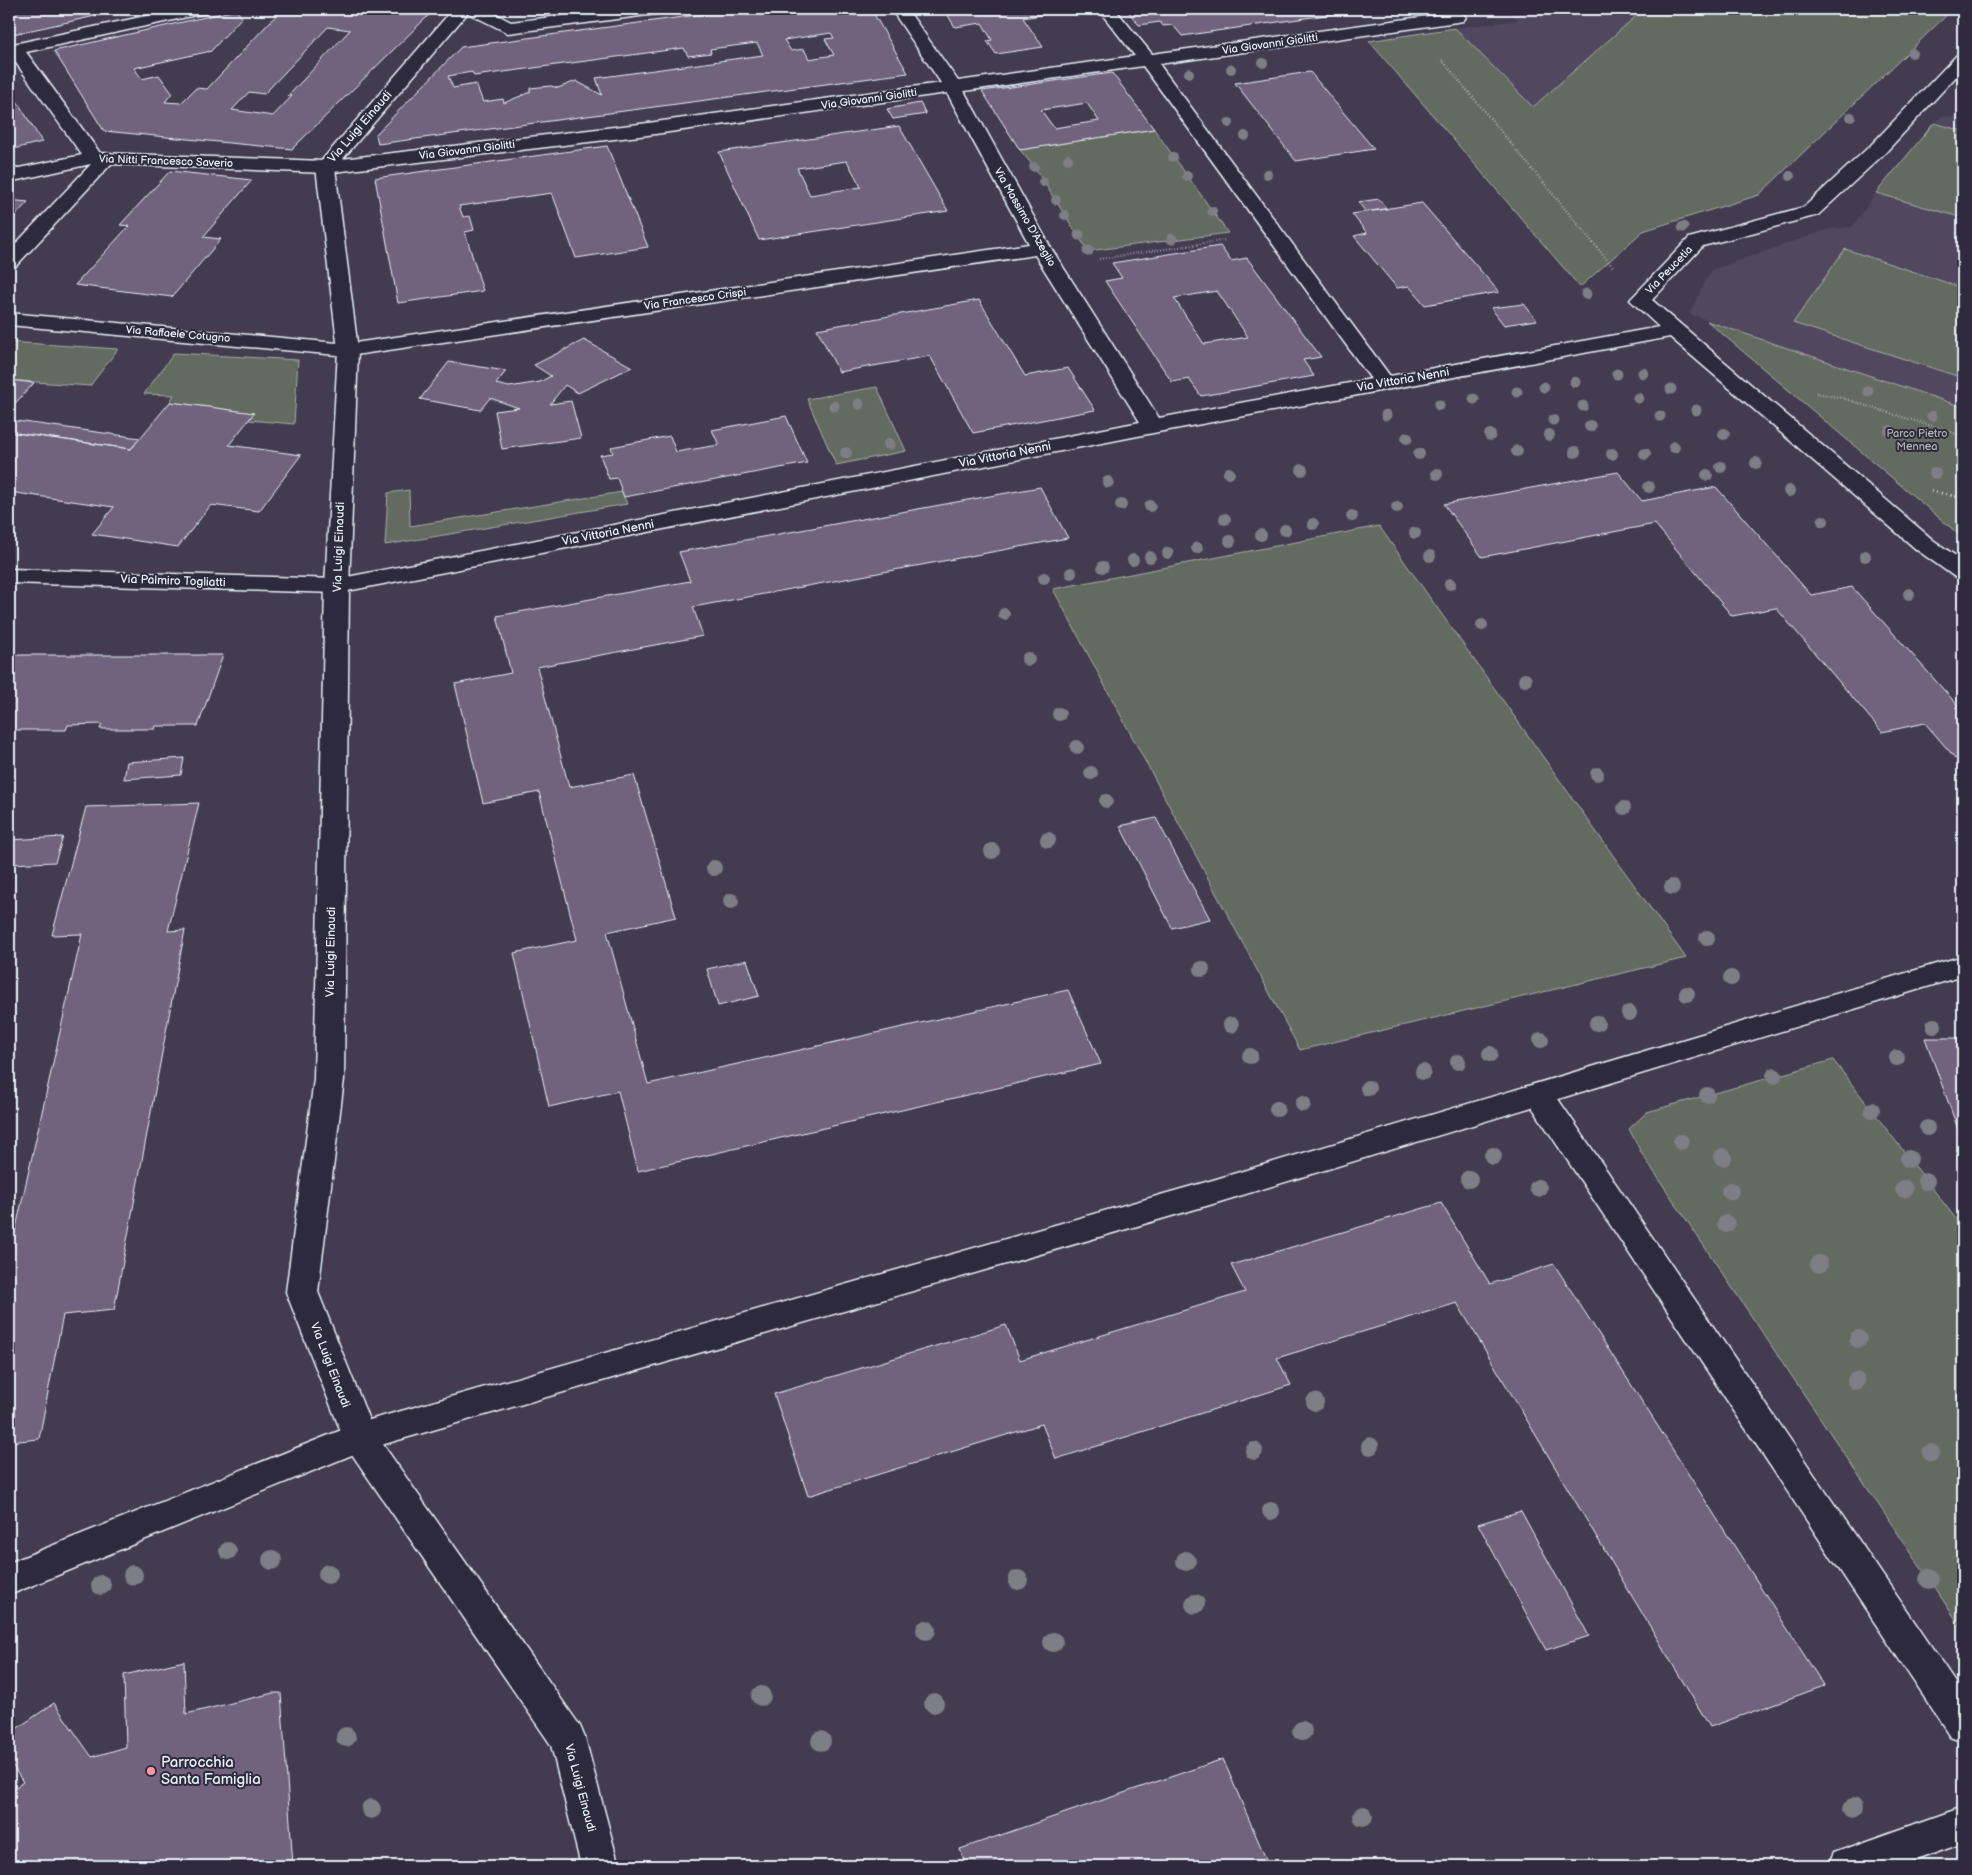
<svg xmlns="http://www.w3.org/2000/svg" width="1972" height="1875" font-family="'Balsamiq Sans',sans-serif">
  <rect width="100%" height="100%" fill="#433b50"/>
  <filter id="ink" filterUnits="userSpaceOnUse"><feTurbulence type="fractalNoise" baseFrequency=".02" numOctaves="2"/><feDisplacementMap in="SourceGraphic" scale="10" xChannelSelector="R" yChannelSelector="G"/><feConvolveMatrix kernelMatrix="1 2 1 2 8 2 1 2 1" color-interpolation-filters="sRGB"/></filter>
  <g filter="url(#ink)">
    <path fill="#51475e" d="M1507,9H1644L1533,107L1455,28L1518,20Z
      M1963,111V407L1689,314L1711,270L1829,229L1852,227L1876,193L1934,123L1942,116L1957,117Z"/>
    <path fill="#646b5e" stroke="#a6aeab" d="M1644,9H1953L1759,195L1643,231L1580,287L1369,41L1455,28L1533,107Z
      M1934,123L1963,131V218L1876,193Z
      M1154,129L1228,233L1088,251L1034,167L1020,150Z
      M1845,249L1963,288V378L1793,323Z
      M1707,321L1963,407V538Z
      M9,342L118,349L90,386L9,380Z
      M174,353L298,360L294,424L249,420L253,413L170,402L174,395L144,394Z
      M877,387L906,451L836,465L807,399Z
      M409,490L410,526L622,492L627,504L385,545L388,493Z
      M1379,526L1686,958L1300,1050L1053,589Z
      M1833,1060L1963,1228V1630L1642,1154L1629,1129L1647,1112Z"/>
    <path fill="#71627d" stroke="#e8f1f8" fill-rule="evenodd" d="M9,9H127L9,35Z
      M282,9H406L433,11L292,149L104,131L54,51L236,10L242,17L211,51L134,68L142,79L159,75L172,93L165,102L181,103L196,88L207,89ZM328,27L350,30L288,96H292L273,116L232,110L249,92L264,94Z
      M742,9H871L908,73L378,144L376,134L461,47ZM831,33L834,38L825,39L834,55L809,59L804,49L791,51L784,40ZM757,43L763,55L596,78L602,95L576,81L558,88L551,86L530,88V92L504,103L503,99L483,102L476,84L453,88L448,76L472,72L474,76L684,48L688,56L711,53L710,49Z
      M944,9H1042L1046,14L1023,18L1043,47L996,54L987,41L992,40L982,23L955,27Z
      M1126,9H1367L1182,36L1173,25L1163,26L1160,22L1139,25Z
      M1310,72L1343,112L1374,149L1296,161L1235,83Z
      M1112,73L1154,129L1020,150L982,91ZM1087,103L1099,121L1054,128L1041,110Z
      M9,88L42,142L9,150Z
      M920,103L926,114L893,119L887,109Z
      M899,126L948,211L759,240L719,152ZM847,161L861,187L810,195L797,168Z
      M607,146L648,247L576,258L552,193L459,206L463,217L470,216L474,230L465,232L483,291L398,303L375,178Z
      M170,171L252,180L203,237L221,239L172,297L75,285L129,226L120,225Z
      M1379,199L1387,209L1366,212L1358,202Z
      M9,200L28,202L9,222Z
      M1422,203L1499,292L1425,305L1409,286L1397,288L1354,236L1367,233L1352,214Z
      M1220,246L1231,261L1247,258L1321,357L1303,360L1314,376L1201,396L1189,379L1172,382L1105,281L1122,278L1112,263ZM1217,291L1248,337L1204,344L1174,298Z
      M979,300L1025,376L1068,368L1095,410L973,433L930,356L839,372L817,329Z
      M1524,304L1537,320L1504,325L1491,308Z
      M584,340L632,367L578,393L565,385L550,404L571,401L581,438L502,449L495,411L519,408L490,398L480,410L420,399L449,362L506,371L496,384L509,387L540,382L551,376L534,365Z
      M9,380L34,383L9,410Z
      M170,402L254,413L229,445L301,455L259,511L211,505L178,547L92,534L114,507L9,492V432L131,449Z
      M786,416L807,463L624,497L617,478L609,479L600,455L613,453L611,447L670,436L676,452L719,445L712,430Z
      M9,420L140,438L131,449L9,432Z
      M1618,472L1642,501L1716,487L1811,595L1852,587L1960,708H1963V767L1925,723L1882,732L1776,608L1732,616L1655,524L1482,557L1444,504Z
      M1040,487L1068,538L693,607L703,636L537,667L569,787L634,775L676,917L607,932L648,1084L1068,990L1101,1064L638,1171L618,1091L549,1107L514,953L577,940L539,792L483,803L455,684L511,673L497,616L690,581L679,552Z
      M9,655H223L198,726H156L155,729H100L102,724L68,725L66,730H11L14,724H9Z
      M184,758L181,775L124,779L127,762Z
      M199,803L168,931L185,930L114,1310L63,1315L39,1439L9,1442V1259L82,934L52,935L86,807Z
      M1156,818L1210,919L1172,928L1120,826Z
      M63,837L55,862L9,864V840Z
      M747,960L759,996L718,1006L707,969Z
      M1925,1038H1963V1143Z
      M1441,1203L1490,1284L1554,1264L1824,1686L1710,1727L1457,1303L1277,1358L1291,1385L1056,1459L1042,1424L808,1496L774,1394L1006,1325L1020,1360L1245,1292L1231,1265Z
      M1521,1511L1589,1636L1546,1650L1478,1524Z
      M184,1661L186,1714L273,1693H281L293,1866H9V1792L23,1782L9,1760V1734L54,1703L92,1757L126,1747L124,1675Z
      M1223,1759L1269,1866H966L960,1849Z"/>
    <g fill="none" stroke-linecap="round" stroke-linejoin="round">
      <g stroke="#e8f1f8" stroke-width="3">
        <path id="minor" d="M179,9H210L207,13L201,14L26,52L100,153L325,161L648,123L941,83L891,9H907L958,81L1135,56L1098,9H1115L1152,54L1443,14L1440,9H1458L1466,17L1463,21L1457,22L1159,64L1390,376L1659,327L1630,300L1689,238L1804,207L1871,145L1957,55L1963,54V69L1885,153L1818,215L1703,246L1652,300L1933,540L1963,561V579L1955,577L1917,550L1670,337L1153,433L337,593L9,583V569L337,579L1140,422L1035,255L348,356L9,325V313L348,344L1029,244L947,93L648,135L325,173L111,164L16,266L9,268V251L91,164L9,182V170L82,155L11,56H9V45ZM1143,66L1371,379L1159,418L1051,248L964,91Z
          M465,9H486L511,22L618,9H665L662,13L656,14L508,33L468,13Z
          M1963,956V976L1558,1099L1963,1693V1741L1950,1736L1532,1107L1213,1204L364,1450L9,1595V1563L359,1423L1213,1180Z
          M1963,1807V1843L1899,1866H1828L1834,1853Z"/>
      </g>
      <g stroke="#e8f1f8" stroke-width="3">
        <path id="major" d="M453,9H471L335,168L358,350L349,586L344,1079L318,1292L373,1430L580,1726L585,1738L619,1866H581L551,1745L347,1447L286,1292L314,1079L325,586L338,350L316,167Z"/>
      </g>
      <path stroke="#e8f1f8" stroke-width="2.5" stroke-dasharray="0.5 2.5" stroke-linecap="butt" d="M1442,60L1613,267
        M1099,259L1226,240
        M1816,393L1842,398L1963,436"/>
      <path stroke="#e8f1f8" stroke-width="3" stroke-dasharray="1 4" stroke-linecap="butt" d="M1931,491L1963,498"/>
      <use href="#minor" fill="#2f2a3d" fill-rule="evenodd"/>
      <use href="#major" fill="#2f2a3d" fill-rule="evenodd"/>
    </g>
    <g fill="#7d7e86">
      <circle cx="1912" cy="53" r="5"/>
      <circle cx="1263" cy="63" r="5"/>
      <circle cx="1231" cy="69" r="5"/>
      <circle cx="1189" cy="73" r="5"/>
      <circle cx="1851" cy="117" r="5"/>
      <circle cx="1229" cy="123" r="5"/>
      <circle cx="1245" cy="136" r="5"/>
      <circle cx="1173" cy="157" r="5"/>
      <circle cx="1068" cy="159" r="5"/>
      <circle cx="1034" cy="167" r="5"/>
      <circle cx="1267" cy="174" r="5"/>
      <circle cx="1187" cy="176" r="5"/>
      <circle cx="1790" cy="176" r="5"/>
      <circle cx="1043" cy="182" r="5"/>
      <circle cx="1056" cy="200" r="5"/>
      <circle cx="1212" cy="211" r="5"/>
      <circle cx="1065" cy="215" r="5"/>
      <circle cx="1683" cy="227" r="5.5"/>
      <circle cx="1079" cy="235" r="5.5"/>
      <circle cx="1172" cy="239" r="5.5"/>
      <circle cx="1088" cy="251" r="5.5"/>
      <circle cx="1586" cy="294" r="5.5"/>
      <circle cx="1643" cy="373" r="5.5"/>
      <circle cx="1617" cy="374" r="5.5"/>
      <circle cx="1575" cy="382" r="5.5"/>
      <circle cx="1544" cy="387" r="5.5"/>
      <circle cx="1671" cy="389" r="5.5"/>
      <circle cx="1868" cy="391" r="5.5"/>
      <circle cx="1517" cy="392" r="5.5"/>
      <circle cx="1638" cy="398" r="5.5"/>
      <circle cx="1474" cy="399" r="5.5"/>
      <circle cx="859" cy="404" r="5.5"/>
      <circle cx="1439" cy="405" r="5.5"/>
      <circle cx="834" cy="406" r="5.5"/>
      <circle cx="1583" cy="406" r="5.5"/>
      <circle cx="1696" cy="410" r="5.5"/>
      <circle cx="1386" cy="415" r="5.5"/>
      <circle cx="1660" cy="416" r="5.5"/>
      <circle cx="1932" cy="416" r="5.5"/>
      <circle cx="1553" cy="420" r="5.5"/>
      <circle cx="1590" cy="426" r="6"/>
      <circle cx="1890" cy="431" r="6"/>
      <circle cx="1724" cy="434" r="6"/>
      <circle cx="1490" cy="435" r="6"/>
      <circle cx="1549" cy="435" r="6"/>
      <circle cx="1407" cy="438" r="6"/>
      <circle cx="889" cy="444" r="6"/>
      <circle cx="1674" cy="447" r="6"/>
      <circle cx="1517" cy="451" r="6"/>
      <circle cx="1575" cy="452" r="6"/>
      <circle cx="846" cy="453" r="6"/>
      <circle cx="1419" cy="454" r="6"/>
      <circle cx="1612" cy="454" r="6"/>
      <circle cx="1645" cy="454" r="6"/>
      <circle cx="1756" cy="463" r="6"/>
      <circle cx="1721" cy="467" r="6"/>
      <circle cx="1302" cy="470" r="6"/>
      <circle cx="1229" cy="473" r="6"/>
      <circle cx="1935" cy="473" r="6"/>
      <circle cx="1437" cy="474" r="6"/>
      <circle cx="1707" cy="475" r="6"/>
      <circle cx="1108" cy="482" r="6"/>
      <circle cx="1649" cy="487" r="6"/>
      <circle cx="1789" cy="491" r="6"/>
      <circle cx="1121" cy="505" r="6"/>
      <circle cx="1150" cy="506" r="6"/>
      <circle cx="1397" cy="507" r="6"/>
      <circle cx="1352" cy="516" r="6"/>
      <circle cx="1225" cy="519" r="6"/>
      <circle cx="1823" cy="521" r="6"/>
      <circle cx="1313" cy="524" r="6"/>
      <circle cx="1285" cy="530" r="6"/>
      <circle cx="1415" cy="533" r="6"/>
      <circle cx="1261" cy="535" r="6"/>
      <circle cx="1230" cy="541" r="6"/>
      <circle cx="1197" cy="548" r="6"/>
      <circle cx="1168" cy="553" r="6"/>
      <circle cx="1430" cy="556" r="6"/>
      <circle cx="1865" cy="556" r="6"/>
      <circle cx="1150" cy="557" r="6"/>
      <circle cx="1133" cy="560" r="6"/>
      <circle cx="1103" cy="567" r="6"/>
      <circle cx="1071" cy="573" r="6"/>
      <circle cx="1044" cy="578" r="6"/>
      <circle cx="1450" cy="584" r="6"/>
      <circle cx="1909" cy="594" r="6"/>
      <circle cx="1004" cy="614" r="6"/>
      <circle cx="1482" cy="625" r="6"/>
      <circle cx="1028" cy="659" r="7"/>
      <circle cx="1525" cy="680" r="7"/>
      <circle cx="1059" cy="714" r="7"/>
      <circle cx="1077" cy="747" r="7"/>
      <circle cx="1091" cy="773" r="7"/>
      <circle cx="1597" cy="774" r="7"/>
      <circle cx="1106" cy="801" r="7"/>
      <circle cx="1624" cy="808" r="7"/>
      <circle cx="1048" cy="840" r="8"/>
      <circle cx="992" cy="851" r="8"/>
      <circle cx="714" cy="868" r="8"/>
      <circle cx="1672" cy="887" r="8"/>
      <circle cx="731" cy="901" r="8"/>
      <circle cx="1707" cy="938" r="8"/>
      <circle cx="1202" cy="969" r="8"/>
      <circle cx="1731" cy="978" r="8"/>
      <circle cx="1687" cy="994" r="8"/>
      <circle cx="1629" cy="1013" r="8"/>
      <circle cx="1597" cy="1023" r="8"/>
      <circle cx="1231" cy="1025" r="8"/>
      <circle cx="1934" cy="1026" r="8"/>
      <circle cx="1541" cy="1040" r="8"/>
      <circle cx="1490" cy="1054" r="8"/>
      <circle cx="1250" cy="1056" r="8"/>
      <circle cx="1897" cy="1058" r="8"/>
      <circle cx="1458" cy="1062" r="8"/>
      <circle cx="1423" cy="1072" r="8"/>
      <circle cx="1774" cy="1076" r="8"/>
      <circle cx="1368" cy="1088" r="8"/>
      <circle cx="1707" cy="1095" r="8"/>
      <circle cx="1303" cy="1104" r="8"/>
      <circle cx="1277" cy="1109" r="8"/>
      <circle cx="1872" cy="1110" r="8"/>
      <circle cx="1927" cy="1128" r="8"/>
      <circle cx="1681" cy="1142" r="8"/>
      <circle cx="1493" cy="1156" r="9"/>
      <circle cx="1723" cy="1157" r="9"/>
      <circle cx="1909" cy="1159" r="9"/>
      <circle cx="1469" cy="1179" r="9"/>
      <circle cx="1926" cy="1181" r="9"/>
      <circle cx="1538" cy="1188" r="9"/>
      <circle cx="1904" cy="1189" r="9"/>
      <circle cx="1730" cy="1191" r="9"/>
      <circle cx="1726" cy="1224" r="9"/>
      <circle cx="1819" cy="1264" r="9"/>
      <circle cx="1858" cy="1339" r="9"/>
      <circle cx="1856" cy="1381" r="9"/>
      <circle cx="1315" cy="1402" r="9"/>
      <circle cx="1370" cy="1446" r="9"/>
      <circle cx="1254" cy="1451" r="9"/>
      <circle cx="1931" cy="1453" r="9"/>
      <circle cx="1271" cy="1511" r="9"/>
      <circle cx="228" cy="1551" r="9"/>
      <circle cx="272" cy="1560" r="10"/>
      <circle cx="1186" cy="1561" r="10"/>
      <circle cx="328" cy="1574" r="10"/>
      <circle cx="133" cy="1575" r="10"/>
      <circle cx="1929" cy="1579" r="10"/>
      <circle cx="1018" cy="1580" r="10"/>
      <circle cx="101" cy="1585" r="10"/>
      <circle cx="1195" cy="1604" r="10"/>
      <circle cx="926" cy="1630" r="10"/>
      <circle cx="1053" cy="1642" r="10"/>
      <circle cx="761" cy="1696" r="10"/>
      <circle cx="934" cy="1703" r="10"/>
      <circle cx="1302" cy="1731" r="10"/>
      <circle cx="346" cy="1737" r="10"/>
      <circle cx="821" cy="1741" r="10"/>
      <circle cx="1853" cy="1808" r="10"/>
      <circle cx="371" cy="1809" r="10"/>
      <circle cx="1363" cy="1816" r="10"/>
    </g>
  </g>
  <circle fill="#ff9aa2" stroke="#2f2a3d" stroke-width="2" cx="151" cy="1771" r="5"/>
  <g text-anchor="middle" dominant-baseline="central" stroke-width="4" stroke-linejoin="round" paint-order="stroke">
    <g font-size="11" fill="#e8f1f8" stroke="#2f2a3d">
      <text transform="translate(1270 44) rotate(-8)">Via Giovanni Giolitti</text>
      <text transform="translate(869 99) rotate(-8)">Via Giovanni Giolitti</text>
      <text transform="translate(467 150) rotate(-7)">Via Giovanni Giolitti</text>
      <text transform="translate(166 161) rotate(2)">Via Nitti Francesco Saverio</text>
      <text transform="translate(1025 217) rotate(60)">Via Massimo D'Azeglio</text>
      <text transform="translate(1669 270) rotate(-46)">Via Peucetia</text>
      <text transform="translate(695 299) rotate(-8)">Via Francesco Crispi</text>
      <text transform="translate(178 334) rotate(5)">Via Raffaele Cotugno</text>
    </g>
    <g font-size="11" fill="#adb5b3" stroke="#2f2a3d">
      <text x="1917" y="433">Parco Pietro<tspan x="1917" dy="13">Mennea</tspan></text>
    </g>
    <g font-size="12" fill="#e8f1f8" stroke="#2f2a3d">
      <text transform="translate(360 127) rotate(-49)">Via Luigi Einaudi</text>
      <text transform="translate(1403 380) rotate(-10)">Via Vittoria Nenni</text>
      <text transform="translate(1005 455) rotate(-11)">Via Vittoria Nenni</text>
      <text transform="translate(608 533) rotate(-11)">Via Vittoria Nenni</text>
      <text transform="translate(339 547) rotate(-88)">Via Luigi Einaudi</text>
      <text transform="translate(173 581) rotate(2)">Via Palmiro Togliatti</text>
      <text transform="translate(331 952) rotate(-89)">Via Luigi Einaudi</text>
      <text transform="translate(330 1365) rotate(69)">Via Luigi Einaudi</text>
      <text transform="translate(580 1788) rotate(75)">Via Luigi Einaudi</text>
    </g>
    <g font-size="15" fill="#e8f1f8" stroke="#2f2a3d" text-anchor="start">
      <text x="161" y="1762">Parrocchia<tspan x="161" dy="17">Santa Famiglia</tspan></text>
    </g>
  </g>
  <rect width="1972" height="1875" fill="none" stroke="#2f2a3d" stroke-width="30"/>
  <rect x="15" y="15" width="1942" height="1845" fill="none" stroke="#e8f1f8" stroke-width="2" filter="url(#ink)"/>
</svg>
